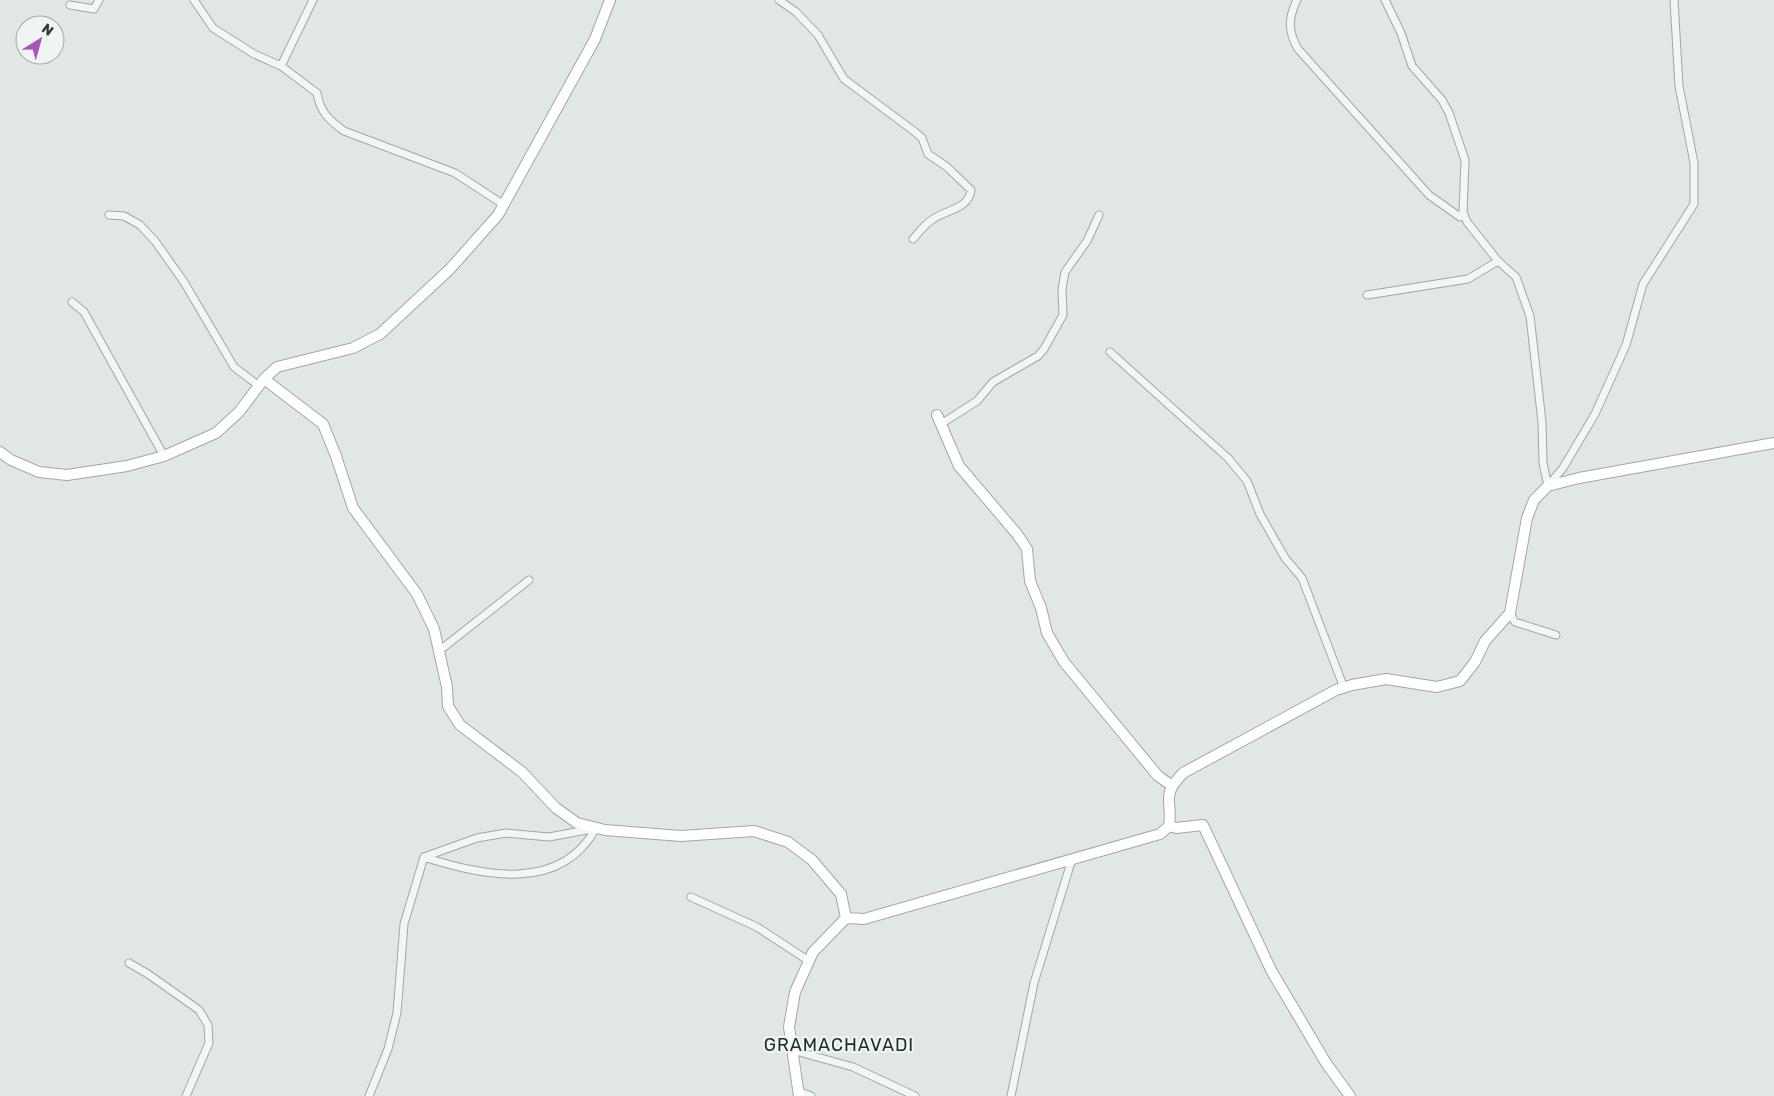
<svg xmlns="http://www.w3.org/2000/svg" width="1774" height="1096" font-family="Rubik,sans-serif">
  <rect width="100%" height="100%" fill="#e0e7e4"/>
  <g fill="none" stroke-linecap="round" stroke-linejoin="round">
    <g stroke="#9ea9a5" stroke-width="9">
      <path id="street" d="M194,0L213,28L254,54L281,66L317,93C320,112 329,120 344,131L455,173L504,205
        M779,0L796,12L818,35L844,79L915,132L922,138L928,154L947,167L971,190C969,209 946,210 933,219C925,224 919,232 913,239
        M1297,0C1288,18 1288,32 1298,49L1429,195L1460,217L1463,212
        M1385,0L1401,33L1412,66L1442,100L1449,113L1465,160L1463,212L1467,222L1498,261L1516,277L1530,316L1542,422L1543,463L1548,486L1563,468L1595,414L1626,345L1643,284L1694,204V163L1679,86L1674,0
        M70,5L94,9L99,0
        M281,66L313,0
        M109,215L124,216L140,225L155,241L184,282L234,367L259,386
        M1367,295L1468,279L1498,261
        M72,302L84,312L164,456
        M1110,352L1228,458L1247,481L1260,514L1285,558L1302,578L1344,688
        M941,424L977,401L993,382L1038,356L1044,349L1063,315L1062,289L1065,272L1087,241L1099,215
        M1510,613L1515,622L1556,635
        M439,651L529,580
        M424,857C482,876 561,893 596,828
        M691,897L757,927L809,961
        M129,963L148,974L199,1010L208,1025L209,1043L186,1096
        M792,1050L853,1067L915,1096
        M798,1091L811,1096
        M369,1096L388,1049L397,1013L404,924L424,857L477,838L506,833L549,837L592,829
        M1011,1096L1034,983L1072,859"/>
    </g>
    <g stroke="#9ea9a5" stroke-width="12">
      <path id="secondary" d="M264,379L323,424L336,456L353,508L417,594L434,629L447,687L448,706L460,725L522,772L556,808L577,823L605,830L681,836L754,831L788,842L812,860L841,894L846,918L813,952L795,992L789,1027L799,1096
        M937,415L959,466L1017,534L1027,549L1030,581L1041,608L1047,633L1064,662L1158,776L1171,785
        M0,452L11,460L39,472L67,475L127,466L164,456L216,433L239,412L264,379L277,367L353,348L380,334L450,269L498,215L595,39L610,0
        M1169,826L1176,828L1203,825L1271,970L1326,1063L1350,1096
        M846,918L864,919L1160,834L1169,826C1173,799 1160,797 1183,773L1336,690L1352,685L1386,679L1437,687L1460,681L1475,662L1485,641L1510,613L1527,518L1534,500L1548,486L1579,478L1774,443"/>
    </g>
    <use href="#street" stroke="#f2f6f4" stroke-width="7"/>
    <use href="#secondary" stroke="#fff" stroke-width="10"/>
  </g>
  <g text-anchor="middle" dominant-baseline="central" stroke-width="4.5" stroke-linejoin="round" paint-order="stroke">
    <g font-size="18" letter-spacing="1" fill="#1c2d26" stroke="#eff5f2">
      <text x="839" y="1045">GRAMACHAVADI</text>
    </g>
  </g>
  <g transform="translate(40 40) rotate(37)"><circle r="24" fill="#eff5f2" stroke="#a0aba6"/>
  <path d="M0-4L9 19L0 12L-9 19Z" fill="#a853be"/>
  <text y="-8" font-size="14" font-weight="bold" text-anchor="middle" fill="#2a3c35">N</text>
  </g>
</svg>
